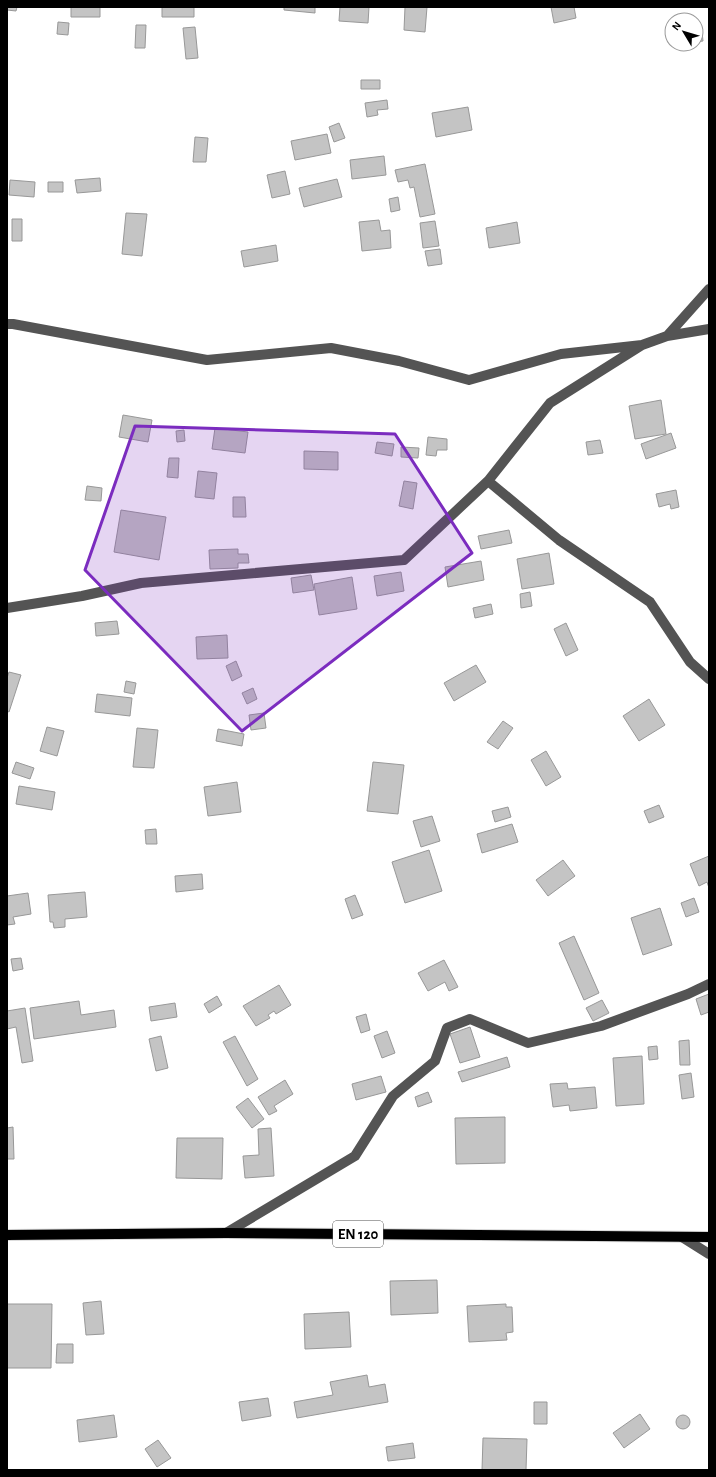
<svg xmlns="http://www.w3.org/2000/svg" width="716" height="1477" font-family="'Alegreya Sans',sans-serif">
  <rect width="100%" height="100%" fill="#fff"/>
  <path fill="#c4c4c4" stroke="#989898" d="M7,7H17L16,11L7,10Z
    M71,7H100V17H71Z
    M162,7H194V17H162Z
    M284,7H315V13L284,10Z
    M340,7H369L368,23L339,21Z
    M405,7H427L425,32L404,30Z
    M551,7H574L576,18L554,23Z
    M58,22L69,23L68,35L57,34Z
    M136,25H146L145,48H135Z
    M195,27L198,58L186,59L183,28Z
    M702,32L703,41L696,42V33Z
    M361,80H380V89H361Z
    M387,100L388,109L377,110L378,115L367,117L365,103Z
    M468,107L472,130L436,137L432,113Z
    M339,123L345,138L334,142L329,127Z
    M327,134L331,153L295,160L291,141Z
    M195,137L208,138L206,162H193Z
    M384,156L386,175L352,179L350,160Z
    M425,164L435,214L420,217L414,187L410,188L408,180L398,182L395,170Z
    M285,171L290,194L272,198L267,175Z
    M100,178L101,191L77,193L75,180Z
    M337,179L342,197L304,207L299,188Z
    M10,180L35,182L34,197L9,195Z
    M48,182H63V192H48Z
    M398,197L400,210L391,212L389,199Z
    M126,213L147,214L142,256L122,254Z
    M12,219H22V241H12Z
    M379,220L381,231L390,230L391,248L362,251L359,222Z
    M435,221L439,246L423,248L420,223Z
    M517,222L520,243L489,248L486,228Z
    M276,245L278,261L244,267L241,251Z
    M440,249L442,264L428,266L425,251Z
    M661,400L666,434L635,439L629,406Z
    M123,415L152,420L148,442L119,437Z
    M215,428L248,432L245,453L212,449Z
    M184,430L185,441L177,442L176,431Z
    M671,433L676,448L646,459L641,444Z
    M428,437L447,439V450H437L436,456L426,455Z
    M600,440L603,453L588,455L586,442Z
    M377,442L394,444L392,456L375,453Z
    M401,447L419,448L418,458L401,457Z
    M304,451L338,452V470L304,469Z
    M169,458H179L178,478L167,477Z
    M198,471L217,473L214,499L195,497Z
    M404,481L417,483L413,509L399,506Z
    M87,486L102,488L101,501L85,500Z
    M676,490L679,507L671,509L670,504L659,507L656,494Z
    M233,497H245L246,517H233Z
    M121,510L166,517L159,560L114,552Z
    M509,530L512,543L481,549L478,536Z
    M238,549V554H248L249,563H238V568L210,569L209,550Z
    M549,553L554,584L522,589L517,559Z
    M481,561L484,580L448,587L445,567Z
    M401,572L404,591L377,596L374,576Z
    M311,575L314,590L293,593L291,578Z
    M352,577L357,609L319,615L314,584Z
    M530,592L532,606L521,608L520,594Z
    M491,604L493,614L475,618L473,608Z
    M117,621L119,634L96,636L95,623Z
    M566,623L578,650L566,656L554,629Z
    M227,635L228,658L197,659L196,637Z
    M236,661L242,676L232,681L226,666Z
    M476,665L486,682L454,701L444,683Z
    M9,672L21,675L9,712L7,711V678Z
    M126,681L136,683L134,694L124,692Z
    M253,688L257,699L247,704L242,693Z
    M97,694L132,698L130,716L95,712Z
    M649,699L665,725L639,741L623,716Z
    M264,713L266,728L251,730L249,715Z
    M503,721L513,728L498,749L487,742Z
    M47,727L64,731L57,756L40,751Z
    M137,728L158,730L154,768L133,767Z
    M218,729L244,734L242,746L216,741Z
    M546,751L561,777L546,786L531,760Z
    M16,762L34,768L30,779L12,773Z
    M373,762L404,765L398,814L367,811Z
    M237,782L241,812L208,816L204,787Z
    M19,786L55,792L52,810L16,804Z
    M659,805L664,817L649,823L644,811Z
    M508,807L511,817L495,822L492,811Z
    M432,816L440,841L421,847L413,821Z
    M512,824L518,842L482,853L477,834Z
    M156,829L157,844H146L145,830Z
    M429,850L442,891L405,903L392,862Z
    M709,856V888L707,882L699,886L690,864Z
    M563,860L575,876L548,896L536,880Z
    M202,874L203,889L176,892L175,876Z
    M85,892L87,917L65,919V927L54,928L53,922H50L48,895Z
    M28,893L31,914L13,917L15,924L7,925V896Z
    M355,895L363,915L352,919L345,899Z
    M694,898L699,912L686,917L681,903Z
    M660,908L672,945L643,955L631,918Z
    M574,936L599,993L584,1000L559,943Z
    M21,958L23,969L13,971L11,959Z
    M444,960L458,987L449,991L445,982L428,991L418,973Z
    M279,985L291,1005L276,1014L274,1011L268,1015L270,1018L256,1026L243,1006Z
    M709,994V1012L701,1015L696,999Z
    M217,996L222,1005L209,1013L204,1004Z
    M602,1000L609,1013L593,1021L586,1008Z
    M79,1001L81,1015L114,1010L116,1027L34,1039L30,1008Z
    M175,1003L177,1017L151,1021L149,1007Z
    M25,1008L33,1061L22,1063L16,1027L7,1029V1011Z
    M366,1014L370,1030L361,1033L356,1017Z
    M470,1027L480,1057L460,1063L450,1034Z
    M387,1031L395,1053L382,1058L374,1036Z
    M161,1036L168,1068L156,1071L149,1039Z
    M235,1036L258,1079L247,1086L223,1042Z
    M689,1040L690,1065H680L679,1041Z
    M657,1046L658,1059L649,1060L648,1047Z
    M642,1056L644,1104L616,1106L613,1058Z
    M507,1057L510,1067L462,1082L458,1072Z
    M691,1073L694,1097L682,1099L679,1075Z
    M381,1076L386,1092L356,1100L352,1084Z
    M285,1080L293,1094L274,1106L277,1111L269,1115L258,1097Z
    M567,1083L568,1089L595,1087L597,1108L570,1111L569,1105L553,1107L550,1084Z
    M428,1092L432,1102L418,1107L415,1097Z
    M248,1098L264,1119L252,1128L236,1107Z
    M505,1117V1163L456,1164L455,1118Z
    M13,1127L14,1159H7V1128Z
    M271,1128L274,1176L245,1178L243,1156L259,1155L258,1129Z
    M177,1138H223L222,1179L176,1178Z
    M437,1280L438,1313L391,1315L390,1281Z
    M101,1301L104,1334L86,1335L83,1303Z
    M7,1304H52L51,1368H7Z
    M506,1304V1307H512L513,1332L506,1333L507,1340L469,1342L467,1306Z
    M349,1312L351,1347L305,1349L304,1314Z
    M57,1344H73V1363H56Z
    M367,1375L369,1387L385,1384L388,1402L297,1418L294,1402L333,1395L330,1382Z
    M268,1398L271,1416L242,1421L239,1402Z
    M534,1402H547V1424H534Z
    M640,1414L650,1429L624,1448L613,1433Z
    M676 1422a7 7 0 1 1 14 0a7 7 0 1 1-14 0Z
    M114,1415L117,1437L79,1442L77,1420Z
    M483,1438L527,1439L526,1470H482Z
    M158,1440L171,1458L157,1467L145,1449Z
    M413,1443L415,1458L388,1461L386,1447Z"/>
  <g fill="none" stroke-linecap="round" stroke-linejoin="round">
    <g stroke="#dbdbdb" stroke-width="12">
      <path id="major" d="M7,1235L226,1233L709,1237"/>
    </g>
    <path stroke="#545454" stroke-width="10" d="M7,324H13L207,360L331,348L399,361L469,380L561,354L642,345L667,336L709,329
      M667,336L709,289
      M488,481L559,540L650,602L690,662L709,679
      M7,608L82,596L141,583L404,560L488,481L550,403L642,345
      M226,1233L355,1156L393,1096L435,1061L447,1028L470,1019L528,1043L601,1026L688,994L709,984
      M682,1237L709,1254"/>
    <use href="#major" stroke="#000" stroke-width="10"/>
  </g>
  <path fill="#7b2cbf" fill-opacity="0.2" stroke="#7b2cbf" stroke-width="3" stroke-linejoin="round" d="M135,426L395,434L472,553L242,731L85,570Z"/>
  <g text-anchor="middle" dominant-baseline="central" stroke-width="3" stroke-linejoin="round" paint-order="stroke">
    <rect fill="#fff" stroke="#4c4c4c" stroke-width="1" x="333" y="1221" width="50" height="26" rx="3"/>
    <g font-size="15" font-weight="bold" fill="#000">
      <text x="358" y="1234">EN 120</text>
    </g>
  </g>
  <rect width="716" height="1477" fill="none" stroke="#000000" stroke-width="16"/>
  <g transform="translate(684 32) rotate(308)"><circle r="19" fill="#ffffff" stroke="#999999"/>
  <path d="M0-3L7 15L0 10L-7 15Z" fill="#000000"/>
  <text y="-6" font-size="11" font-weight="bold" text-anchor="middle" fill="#000000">N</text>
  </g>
</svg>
